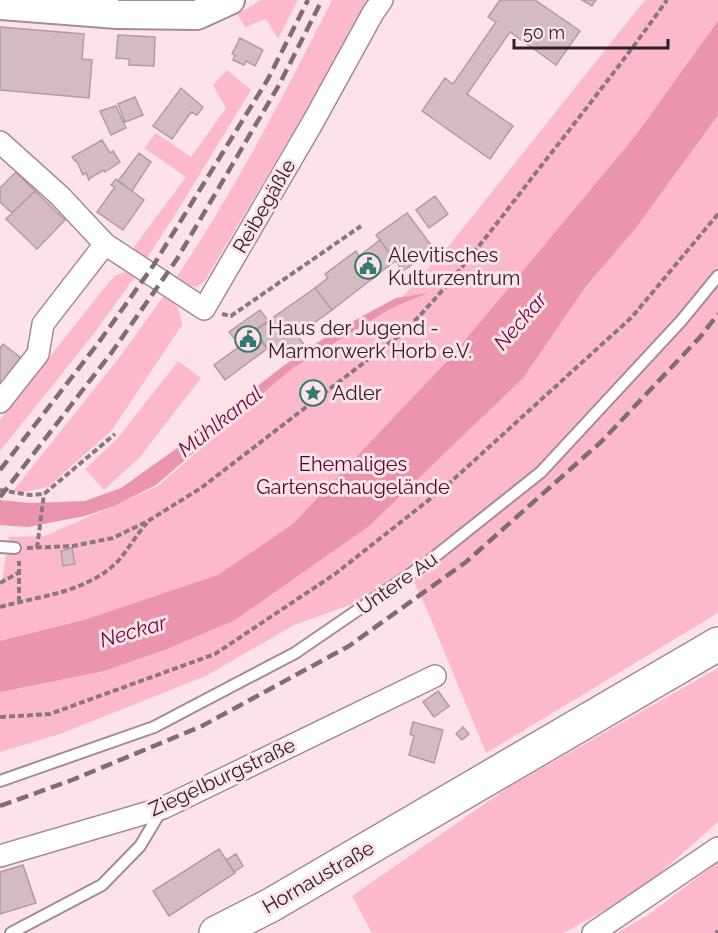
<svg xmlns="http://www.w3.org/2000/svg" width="718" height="933" font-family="Raleway,sans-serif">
  <rect width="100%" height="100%" fill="#fee2e9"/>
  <path fill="#fcb9cc" d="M261,0H298L278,39L266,19L245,27L237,14Z
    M332,0H372L204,282L196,287L174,281C234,192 284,95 332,0Z
    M645,0H718V613L486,753L427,610L414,582L294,625L206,676L60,734L0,752V582L2,581L9,537L45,536L158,486L293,368L389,311L448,247Z
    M227,70L251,90L175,215L145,261L135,251L134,247L186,177L144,148L156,133L191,157L226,108L213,85Z
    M126,272L137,274L92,336L0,451V420L109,282L116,275Z
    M165,294C176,304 181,310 182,325L112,430L48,487L24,492L13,491L119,358Z
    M178,361L201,378L140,457L104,490L85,469L117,439Z
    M718,668V822L642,889L564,933H372L352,896L509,787Z
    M718,862V933H617L648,915Z"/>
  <path fill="#eb94ae" d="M718,21V115L635,229L586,286L523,378L369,526L235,620L167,649L104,671L0,692V641L84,620L218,575L293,524L452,356L636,135Z
    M428,293L396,306L293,368L156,485L114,506L85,516L28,527L0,525V500L31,503L85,501L121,488L194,436L283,366L333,332L396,298Z"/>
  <path fill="#d6bac1" stroke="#b49aa1" stroke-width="1.5" d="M500,0H535L580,31L556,65L510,32L467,94L513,126L490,159L422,111L445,78L453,84L496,22L488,17Z
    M582,0H596L592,6Z
    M0,27L84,34L82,59L92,60L89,98L0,90Z
    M118,35L155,37L154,66L129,65V59L116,58Z
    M240,38L263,50L255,66L246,61L244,65L233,60L235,55L232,54Z
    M181,88L203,107L197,115L191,112L172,139L153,126Z
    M135,97L143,115L125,122L118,104Z
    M116,106L126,128L111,135L100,111Z
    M102,140L110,153L113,151L120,162L105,172L104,170L90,178L89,180L86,173L83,175L76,160L75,161L72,157Z
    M139,153L151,162L132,191L118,181Z
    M16,172L35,191L12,213L0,202V188Z
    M116,179L144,200L123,230L97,212L115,187L111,185Z
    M35,191L65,220L37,249L6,219Z
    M435,196L448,214L429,228L416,210Z
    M407,213L434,249L403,271L376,235Z
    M380,240L395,261L332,310L315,288L328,278L325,274L356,251L359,256Z
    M315,288L332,310L297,335L305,346L288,359L279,347L270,353L254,331Z
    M260,310L269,322L254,331L268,348L225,380L214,365L240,346L229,332Z
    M3,344L21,358L0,387V348Z
    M72,548L75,564L63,566L61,551Z
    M438,691L449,706L434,717L423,702Z
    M413,722L443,730L434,763L409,755L414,736L410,734Z
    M463,727L469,734L462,740L456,734Z
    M219,849L235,873L169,916L153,891Z
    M236,854L243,866L234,872L226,860Z
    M23,865L36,903L0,914V872Z"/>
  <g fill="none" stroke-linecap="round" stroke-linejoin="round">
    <g stroke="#a58b92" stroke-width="14">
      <path id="service" d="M0,547L15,548
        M0,781L154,727L295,653L428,562L541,472L681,321L718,276
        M11,933L102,885L140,846L161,811"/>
    </g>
    <g stroke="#a58b92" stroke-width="24">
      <path id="minor" d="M0,142L60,196L105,244L204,309L313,122L373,13L382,0
        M0,402L38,354L43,324L105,244
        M0,856L163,808L435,676
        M593,933L718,848"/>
    </g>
    <g stroke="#a58b92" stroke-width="32">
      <path id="secondary" d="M0,5L117,14L197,15L230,0"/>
    </g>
    <g stroke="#a58b92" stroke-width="36">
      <path id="primary" d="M216,933L271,905L718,644"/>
    </g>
    <path stroke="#8b787d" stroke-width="4" stroke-dasharray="6 3" stroke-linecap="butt" d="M222,314L231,316L361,226
      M0,490L30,495L44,494L115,434
      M27,548L73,546L113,538L148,521L201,488L405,331C451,284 491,231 531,179C577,120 624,61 667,0
      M37,548L44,494
      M0,583L18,573
      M19,602V561
      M0,607C40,596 89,592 119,560C129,548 137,534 147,523
      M0,717L50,714L215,654L335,574L444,488L632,317L718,214
      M716,933L718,931"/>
    <use href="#service" stroke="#fff" stroke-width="10"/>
    <use href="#minor" stroke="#fff" stroke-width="21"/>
    <use href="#secondary" stroke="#fff" stroke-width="28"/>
    <use href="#primary" stroke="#fff" stroke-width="33"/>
    <path stroke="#7f6d72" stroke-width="4.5" stroke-dasharray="12 6" stroke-linecap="butt" d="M0,470L99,342L153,266L268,79L308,0
      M0,497L112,352L177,259L279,85L322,0
      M0,806L72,780L202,726L349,646L466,562L602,441L701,336L718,314"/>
  </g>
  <defs>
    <g id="civic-ring" transform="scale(1.35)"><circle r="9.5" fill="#fee2e9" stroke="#35796e" stroke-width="1.5"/><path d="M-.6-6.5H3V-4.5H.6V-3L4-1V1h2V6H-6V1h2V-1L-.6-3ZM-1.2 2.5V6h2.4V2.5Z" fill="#35796e"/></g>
    <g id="sight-ring" transform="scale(1.35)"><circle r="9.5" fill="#fee2e9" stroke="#35796e" stroke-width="1.5"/><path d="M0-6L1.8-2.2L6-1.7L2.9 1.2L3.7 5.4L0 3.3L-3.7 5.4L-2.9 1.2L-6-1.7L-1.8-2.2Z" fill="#35796e"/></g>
  </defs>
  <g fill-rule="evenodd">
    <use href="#civic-ring" x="368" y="266"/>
    <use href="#civic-ring" x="248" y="339"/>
    <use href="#sight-ring" x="313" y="393"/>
  </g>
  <g text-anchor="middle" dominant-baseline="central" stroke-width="6" stroke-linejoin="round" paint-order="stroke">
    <g font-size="20" fill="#2c2124" stroke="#fee2e9">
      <text transform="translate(264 206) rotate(-60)">Reibegäßle</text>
      <text transform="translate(397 583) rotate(-35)">Untere Au</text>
      <text transform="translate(222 777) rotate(-25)">Ziegelburgstraße</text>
      <text transform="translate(318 877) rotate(-30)">Hornaustraße</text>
    </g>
    <g font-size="20" fill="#2c2124" stroke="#fee2e9" text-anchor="start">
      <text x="388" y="255">Alevitisches<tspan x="388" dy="23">Kulturzentrum</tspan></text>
      <text x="268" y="328">Haus der Jugend -<tspan x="268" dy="23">Marmorwerk Horb e.V.</tspan></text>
      <text x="332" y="393">Adler</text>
    </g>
    <g font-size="20" fill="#540629" stroke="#fee2e9">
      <text x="353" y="464">Ehemaliges<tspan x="353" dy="23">Gartenschaugelände</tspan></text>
    </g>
    <g font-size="21" font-style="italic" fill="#740e3c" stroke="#fee2e9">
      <text transform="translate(520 321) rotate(-49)">Neckar</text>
      <text transform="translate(220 421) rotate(-38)">Mühlkanal</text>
      <text transform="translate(133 631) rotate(-16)">Neckar</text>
    </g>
  </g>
  <path d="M514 39v9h154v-9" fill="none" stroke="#2c2124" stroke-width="3"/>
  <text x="523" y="39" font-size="18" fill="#2c2124" stroke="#fee2e9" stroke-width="4.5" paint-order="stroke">50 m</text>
</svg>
